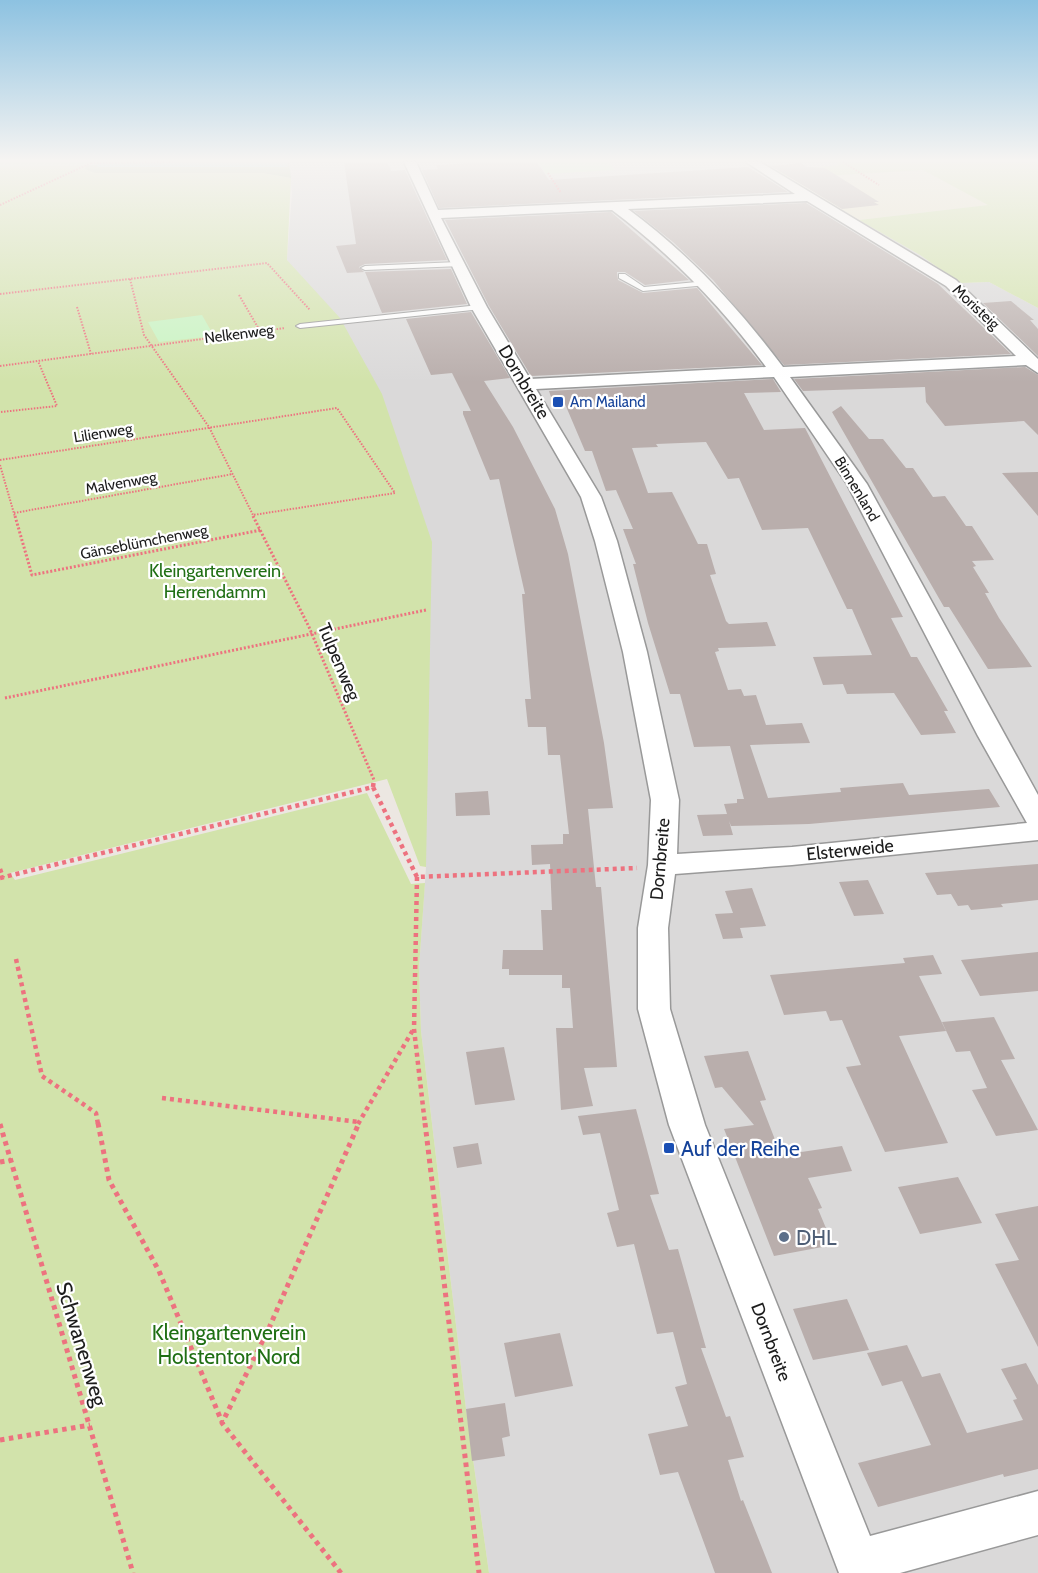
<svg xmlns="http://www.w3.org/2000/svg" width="1038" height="1573" font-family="Cabin,sans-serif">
  <rect width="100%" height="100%" fill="#ece7e2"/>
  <path fill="#dad9d9" d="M289,162H835L840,165L779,172L920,255L960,283L989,282L1038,308V1573H489L466,1409L421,1031L419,968L426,867L287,259L292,193Z"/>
  <path fill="#eae6ce" d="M923,169L989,205L859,220L790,178Z"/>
  <path fill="#d2e3ab" d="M835,162H1038V308L989,282L960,283L920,255L859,220L988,205L923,170L790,178L778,171L839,165Z
    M86,165L85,169L263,173L291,178L287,260L340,318L382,394L432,542L426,867L420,866L387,779L10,873L15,880L367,793L411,884L425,883L419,968L421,1031L466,1409L489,1573H0V167Z"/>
  <path fill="#b1c89a" d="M185,162H289L291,178L263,173H95L85,169L86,165Z"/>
  <path fill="#c8f4c1" d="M0,162H185L0,167Z
    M538,162H609L615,170L546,174Z
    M202,315L214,336L159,342L148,322Z"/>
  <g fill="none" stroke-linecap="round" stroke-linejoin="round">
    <path stroke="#a6d6d7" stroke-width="4" d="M99,165H286"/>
  </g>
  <path fill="#b9aeac" d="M344,162L388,163L391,171L405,170L447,260L365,264L359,267L364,272L347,273L336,246L356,244Z
    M494,162H537L549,180L748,167L788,192L439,208L422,170L438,169L436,165Z
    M801,163L807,167L825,168L879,202H874L879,205L842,209L771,166Z
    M806,203L938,284L1011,354L784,365L713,280L673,242L634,211Z
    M611,212L689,280L645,285L625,272H617L618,280L643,293L697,288L762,365L531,376L489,306L445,220Z
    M451,269L467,304L382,313L365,272Z
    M1011,301L1034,320H1030L1038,329V356L983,303Z
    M471,312L510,378L484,381L513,427L555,509L568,554L604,743L613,808L588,809L596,887H601L617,1067L584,1068L593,1106L561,1110L556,1028H573L570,988H562V975H509V969H502L503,950H543L541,910H552L550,864L532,865L531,845L563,844V834H569L560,755H548L546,727H528L525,699H531L522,594H525L499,479L490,480L463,414V411H471L452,373L431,375L406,319Z
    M1025,367L1038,375V435L1024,421L945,426L926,402L925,387L803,391L794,379Z
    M773,379L781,392L744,393L764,430L805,428L903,617L891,618L911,657H917L948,711H944L956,733L921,735L894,693L847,694L843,684L823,685L813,657L872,655L852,609H847L808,528L762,530L739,478L728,479L706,442L656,444L658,447L632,448L648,493L672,492L698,544H707L716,574L710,575L726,621L729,624L767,622L776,646L718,648L719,651L715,652L728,690L741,689L744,696L756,695L766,725L802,723L810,743L750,745L768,798L841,792L840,788L903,783L909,795L989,789L1000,807L809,824L731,826L729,821L733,835L703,836L697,815L727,814L724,804L737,803V799H744L730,746L694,747L680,694H670L648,623L633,564H636L623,529H633L616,490L606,491L592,451H585L562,397H551L549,391Z
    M841,406L869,439H883L906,468H913L933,497L945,496L966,526H972L994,560L972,561L976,566L973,567L989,593H985L999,618L1032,667L988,669L949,607H944L832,412Z
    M1038,472V516L1002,473Z
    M488,791L490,815L456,816L455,793Z
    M1038,864V900L1001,904L1003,907L971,910L968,905L958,906L951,894L937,895L925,873Z
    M868,880L884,914L854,916L839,882Z
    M752,888L766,926L740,928L743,938L723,939L715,914L733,913L725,891Z
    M1038,952V991L980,996L961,960Z
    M933,955L942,974L919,976L946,1031L899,1036L948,1143L885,1152L846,1067L861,1065L842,1020L830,1021L826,1011L784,1015L770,975L905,963L903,958Z
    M994,1017L1015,1059L1001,1060L1038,1130L996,1136L972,1090L987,1088L970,1051L956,1052L942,1022Z
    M504,1047L515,1100L475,1105L466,1052Z
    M748,1051L766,1100L760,1101L781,1155L842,1146L852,1171L808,1178L822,1208L818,1209L833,1245L774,1256L724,1129L754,1125L722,1087L715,1088L704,1056Z
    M636,1109L659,1194L650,1195L669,1250L678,1249L706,1348H701L726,1417L730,1416L744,1457L728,1460L741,1501L743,1500L772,1573H715L678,1472L660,1475L648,1434L688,1426L675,1387L687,1384L673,1332L657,1334L634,1244L617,1247L607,1213L619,1210L600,1133L583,1135L578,1116Z
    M478,1143L482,1164L457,1168L453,1147Z
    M958,1177L982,1223L920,1234L898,1187Z
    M1038,1206V1347L995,1264L1019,1260L995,1214Z
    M847,1299L869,1350L813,1360L793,1309Z
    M560,1333L573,1386L515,1397L504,1343Z
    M907,1345L922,1377L940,1373L967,1433L1023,1420L1013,1400L1017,1399L1001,1369L1026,1363L1038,1385V1469L1004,1477L1003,1474L878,1507L858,1463L931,1445L902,1381L882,1386L867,1353Z
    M505,1403L510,1436L502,1438L505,1456L472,1461L466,1409Z"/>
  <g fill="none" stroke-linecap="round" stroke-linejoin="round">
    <g stroke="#999" stroke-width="2">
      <path id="lane" d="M458,262H461V266L365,270L361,268L365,266Z
        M619,274H625L644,287L707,281L711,283L707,285L643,291L619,278Z
        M479,305L483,307L482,309L300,328L296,326L300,324Z"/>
    </g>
    <g stroke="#999" stroke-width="3">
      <path id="street" d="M404,162H416L438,210L795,194L746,162H760L956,280L1038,359V373L1026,365L790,377L867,484L1038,795V840L792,865L675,874L668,928L670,1009L705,1125L870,1536L1038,1491V1535L900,1573H839L669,1125L638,1009V928L648,865L651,800L623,652L595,541L581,497L471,307ZM807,201L946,286L1016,356L783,367C738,307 688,253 628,209ZM612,210C672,255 722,307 766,367L530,379L487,307L441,218ZM774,377L847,484L978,736L1027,823L792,847L677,854L679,800L647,652L617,541L601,497L536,389Z"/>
    </g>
    <path stroke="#ed727f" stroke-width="2" stroke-dasharray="1.5 1.5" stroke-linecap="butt" d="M843,162L879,185
      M91,163L173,162
      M548,173L561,193
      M0,205L93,162
      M130,279L144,335L209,427L254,517
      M0,294L267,263L310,310
      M239,295L260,331
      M77,307L91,354
      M0,366L285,328
      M1,412L57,406L38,361
      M0,460L337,408L395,493L253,515
      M0,465L15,517
      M14,513L233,474"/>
    <path stroke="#ed727f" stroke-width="3" stroke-dasharray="2 2" stroke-linecap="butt" d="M15,516L32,575L261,530
      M253,516L309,627L374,780
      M5,698L426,610"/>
    <path stroke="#ed727f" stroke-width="4.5" stroke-dasharray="4 4" stroke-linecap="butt" d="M373,787L374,779
      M0,869L3,878
      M417,877L414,1029L425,1124
      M0,878L373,787L417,877L637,868
      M16,959L42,1076L96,1113L98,1124
      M162,1098L359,1122
      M358,1124L413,1030"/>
    <path stroke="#ed727f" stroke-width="5" stroke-dasharray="4.5 4.5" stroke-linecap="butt" d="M98,1123L109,1180L159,1271L222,1422
      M425,1123L479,1573
      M0,1124L133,1573
      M0,1162L11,1160
      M0,1440L90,1425
      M341,1573L222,1423L269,1328L359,1123"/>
    <use href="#lane" fill="#fff" fill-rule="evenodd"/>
    <use href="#street" fill="#fff" fill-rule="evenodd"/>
  </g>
  <linearGradient id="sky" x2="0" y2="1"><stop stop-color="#8dc2e1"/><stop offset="0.42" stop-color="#f6f4f2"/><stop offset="1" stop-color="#f6f4f2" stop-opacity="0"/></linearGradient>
  <rect width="1038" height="382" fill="url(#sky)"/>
  <g fill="#1a4fb4" stroke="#fff" stroke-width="2">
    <rect x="552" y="396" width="12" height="12" rx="3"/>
    <rect x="663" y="1142" width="12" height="12" rx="3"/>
  </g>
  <circle fill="#5c6f8a" stroke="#fff" stroke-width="2" cx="784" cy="1237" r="6"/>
  <g text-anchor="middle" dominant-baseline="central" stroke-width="4.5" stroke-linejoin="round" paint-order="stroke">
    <g font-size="15" fill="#1c1c1c" stroke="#fff">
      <text transform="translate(976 307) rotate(43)">Moristeig</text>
      <text transform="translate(239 334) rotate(-7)">Nelkenweg</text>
      <text transform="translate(103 433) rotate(-9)">Lilienweg</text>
      <text transform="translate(121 483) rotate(-10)">Malvenweg</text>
      <text transform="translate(857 489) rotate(59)">Binnenland</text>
      <text transform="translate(144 542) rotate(-11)">Gänseblümchenweg</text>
    </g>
    <g font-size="15" fill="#164399" stroke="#fff" text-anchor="start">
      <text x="570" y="402">Am Mailand</text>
    </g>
    <g font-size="18" fill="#1c1c1c" stroke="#fff">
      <text transform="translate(524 382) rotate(59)">Dornbreite</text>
      <text transform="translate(339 662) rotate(67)">Tulpenweg</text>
      <text transform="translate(850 850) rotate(-6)">Elsterweide</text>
      <text transform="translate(660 859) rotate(-85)">Dornbreite</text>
      <text transform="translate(771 1342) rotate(69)">Dornbreite</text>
    </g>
    <g font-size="18" fill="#206f14" stroke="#fff">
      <text x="215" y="571">Kleingartenverein<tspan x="215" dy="21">Herrendamm</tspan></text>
    </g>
    <g font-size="21" fill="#164399" stroke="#fff" text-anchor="start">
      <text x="681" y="1148">Auf der Reihe</text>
    </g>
    <g font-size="21" fill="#4e5e75" stroke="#fff" text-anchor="start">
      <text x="796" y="1237">DHL</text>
    </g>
    <g font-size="21" fill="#206f14" stroke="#fff">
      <text x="229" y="1332">Kleingartenverein<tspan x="229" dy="24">Holstentor Nord</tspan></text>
    </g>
    <g font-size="21" fill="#1c1c1c" stroke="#fff">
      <text transform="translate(82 1344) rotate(73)">Schwanenweg</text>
    </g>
  </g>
</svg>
